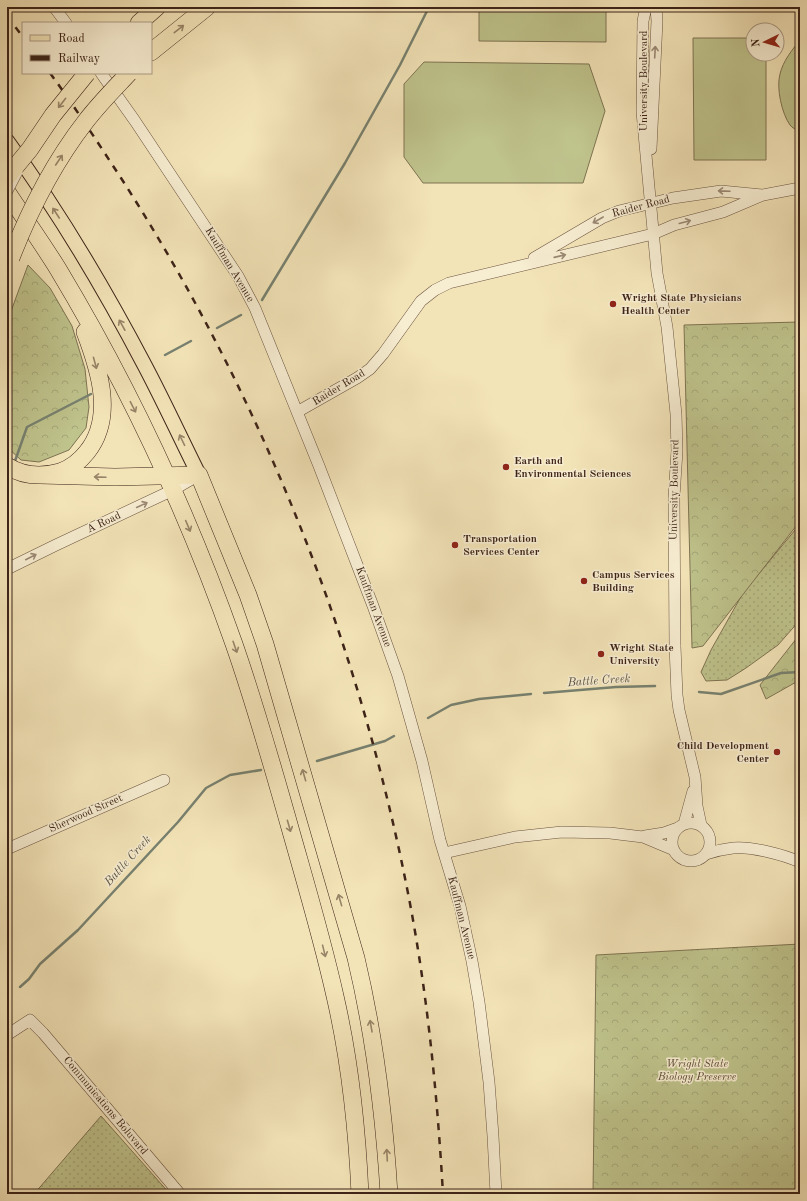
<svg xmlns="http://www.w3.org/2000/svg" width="807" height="1201" font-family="'Old Standard TT',serif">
  <defs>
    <pattern id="grass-dots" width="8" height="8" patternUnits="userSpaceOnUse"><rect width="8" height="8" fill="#bfc38c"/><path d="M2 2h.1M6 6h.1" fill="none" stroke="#a5a778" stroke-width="1.8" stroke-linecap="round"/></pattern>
    <pattern id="forest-crowns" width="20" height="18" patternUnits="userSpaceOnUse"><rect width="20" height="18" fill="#bfc38c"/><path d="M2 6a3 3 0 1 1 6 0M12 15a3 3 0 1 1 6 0" fill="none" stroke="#a5a778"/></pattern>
  </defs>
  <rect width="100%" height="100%" fill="#f3e4b8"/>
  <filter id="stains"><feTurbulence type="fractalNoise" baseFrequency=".005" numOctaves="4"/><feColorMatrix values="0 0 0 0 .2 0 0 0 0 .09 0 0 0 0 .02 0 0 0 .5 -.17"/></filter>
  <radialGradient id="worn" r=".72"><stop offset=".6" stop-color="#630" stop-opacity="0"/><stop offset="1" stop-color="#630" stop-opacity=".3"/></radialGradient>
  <path fill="url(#grass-dots)" stroke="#7e7352" d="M800,524V620L778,645L746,668L727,680L706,681L701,672L711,650L743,593Z
    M101,1116L170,1194H34Z"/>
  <path fill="url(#forest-crowns)" stroke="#7e7352" d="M28,265L50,288L72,326L85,369L89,407L86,428L69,450L39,462L21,460L7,447V322Z
    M800,322V521L703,646L692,648L684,325Z
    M800,634V683L798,681L766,699L760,685Z
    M800,944V1194H593L596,955Z"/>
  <path fill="#bfc38c" stroke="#7e7352" d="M479,7H606V42L479,41Z
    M693,38H753V54H766V160H694Z
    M800,40V132C797,130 792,128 790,125C782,114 776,88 780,74C783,61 792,50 800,40Z
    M424,62L589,64L605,111L583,183H423L404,157V84Z"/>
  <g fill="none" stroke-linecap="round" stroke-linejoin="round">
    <path stroke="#778170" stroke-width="2.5" d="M262,300L345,163L400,65L429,7
      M217,328L241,315
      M165,355L191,341
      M15,461L27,427L91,394
      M699,692L721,694L781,673L800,672
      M544,693L616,687L655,686
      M428,718L451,705L479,699L531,694
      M317,761L385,741L394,736
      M20,987L29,979L40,964L78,930L178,822L206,788L230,775L261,770"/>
    <g stroke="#6a5340" stroke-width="12">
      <path id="minor" d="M54,7L66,23
        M646,7L643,21L642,112L657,273L667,327L676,414L677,451L674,497L675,646L677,695L679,710L695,777L697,806L701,825
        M101,73L135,121L238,276L255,308L319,466L373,606L398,676L422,761L440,840L460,906L472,961L479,1002L489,1082L493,1136L496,1194
        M651,149L657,21L656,7
        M534,258L602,218L619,211L673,198L721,191L762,195
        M297,412L357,378L370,369L383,354L421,301L435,290L449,283L653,234L674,225L723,212L763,195L800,188
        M7,569L56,545L173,490L197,476
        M672 842a19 19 0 1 1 38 0a19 19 0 1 1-38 0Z
        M684,824L693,791
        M645,836L664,833L678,828
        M7,849L164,780
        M444,853L515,837L562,832L610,833L643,837L674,850
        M706,854C715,851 724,849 733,848C751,846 784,855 800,862
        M7,1035L30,1020L43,1033L180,1194"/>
    </g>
    <g stroke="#3d2318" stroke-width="16">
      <path id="major" d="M7,141C59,212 104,288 145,366C164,402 181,439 199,475"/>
    </g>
    <g stroke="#3d2318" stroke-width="18">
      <path id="highway" d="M139,23L157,7
        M151,52L207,7
        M7,192C24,218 42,243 58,269C129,387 188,513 234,644C256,707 274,771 292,835C307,888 323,942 335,996C350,1061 357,1128 360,1194
        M7,466C23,476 42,477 60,472C71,468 80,461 87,452C115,417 99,369 85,332
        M40,475L115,477L199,475L248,595L265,644L356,958C375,1038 384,1112 389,1194"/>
    </g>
    <use href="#minor" stroke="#f7edd1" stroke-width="11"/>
    <use href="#major" stroke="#f3e4b8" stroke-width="14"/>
    <use href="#highway" stroke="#f3e4b8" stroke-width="17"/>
    <path stroke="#3d2318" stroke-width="2.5" stroke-dasharray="7 7" stroke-linecap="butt" d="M7,16L23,37
      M50,73C75,107 98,143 121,178C260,394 357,636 407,888C427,989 437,1091 443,1194"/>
    <g stroke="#6a5340" stroke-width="12" stroke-linecap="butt">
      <path id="minor-bridge" d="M7,191L17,172"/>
    </g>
    <g stroke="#3d2318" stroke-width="18" stroke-linecap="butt">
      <path id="highway-bridge" d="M7,177L30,149L53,115L87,73
        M11,258C30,209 54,162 86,121C99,104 114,89 129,73"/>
    </g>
    <use href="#minor-bridge" stroke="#f7edd1" stroke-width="11"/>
    <use href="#highway-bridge" stroke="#f3e4b8" stroke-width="17"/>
  </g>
  <defs><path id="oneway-shaft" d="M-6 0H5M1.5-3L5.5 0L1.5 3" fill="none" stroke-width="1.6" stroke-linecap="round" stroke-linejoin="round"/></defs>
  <g stroke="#988468">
    <use href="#oneway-shaft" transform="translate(179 29) rotate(-38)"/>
    <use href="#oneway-shaft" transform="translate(62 103) rotate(128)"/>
    <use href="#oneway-shaft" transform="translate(59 160) rotate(-56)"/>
    <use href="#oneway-shaft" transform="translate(56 213) rotate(-123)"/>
    <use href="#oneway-shaft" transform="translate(122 325) rotate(-119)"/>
    <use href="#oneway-shaft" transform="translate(95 363) rotate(75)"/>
    <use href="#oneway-shaft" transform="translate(133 407) rotate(63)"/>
    <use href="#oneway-shaft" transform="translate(182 440) rotate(-116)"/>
    <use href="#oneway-shaft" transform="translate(100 477) rotate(-178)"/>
    <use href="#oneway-shaft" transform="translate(188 526) rotate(67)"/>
    <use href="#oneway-shaft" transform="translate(235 647) rotate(71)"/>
    <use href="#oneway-shaft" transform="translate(304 775) rotate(-106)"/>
    <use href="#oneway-shaft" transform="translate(289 826) rotate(74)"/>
    <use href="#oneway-shaft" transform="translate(340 900) rotate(-106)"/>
    <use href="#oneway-shaft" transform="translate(324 951) rotate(76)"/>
    <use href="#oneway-shaft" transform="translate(371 1026) rotate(-100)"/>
    <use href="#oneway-shaft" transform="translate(387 1155) rotate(-93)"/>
  </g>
  <g stroke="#9a8874">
    <use href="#oneway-shaft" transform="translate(655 52) rotate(-87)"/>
    <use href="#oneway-shaft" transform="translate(724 191) rotate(-178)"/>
    <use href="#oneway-shaft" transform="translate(598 220) rotate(150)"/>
    <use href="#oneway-shaft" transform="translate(685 222) rotate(-15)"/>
    <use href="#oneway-shaft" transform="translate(560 256) rotate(-13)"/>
    <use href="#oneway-shaft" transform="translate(142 505) rotate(-25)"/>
    <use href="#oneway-shaft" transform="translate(31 557) rotate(-27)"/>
  </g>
  <g fill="#8f2418" stroke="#f7edd1" stroke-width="1.5">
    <circle cx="613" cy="304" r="4"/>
    <circle cx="506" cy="467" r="4"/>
    <circle cx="455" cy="545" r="4"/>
    <circle cx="584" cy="581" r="4"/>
    <circle cx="601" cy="654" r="4"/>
    <circle cx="777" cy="752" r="4"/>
  </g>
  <g text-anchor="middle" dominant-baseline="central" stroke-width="3" stroke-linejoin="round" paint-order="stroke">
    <g font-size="11" fill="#3d2318" stroke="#f7edd1">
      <text transform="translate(644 81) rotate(-90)">University Boulevard</text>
      <text transform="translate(641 207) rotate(-15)">Raider Road</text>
      <text transform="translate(229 265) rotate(59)">Kauffman Avenue</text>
      <text transform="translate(339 388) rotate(-31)">Raider Road</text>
      <text transform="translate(675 490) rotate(-89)">University Boulevard</text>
      <text transform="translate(104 523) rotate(-25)">A Road</text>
      <text transform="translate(373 607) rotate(70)">Kauffman Avenue</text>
      <text transform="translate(86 814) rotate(-24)">Sherwood Street</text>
      <text transform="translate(461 918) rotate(76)">Kauffman Avenue</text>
      <text transform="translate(105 1106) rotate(50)">Communications Boluvard</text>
    </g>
    <g font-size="11" font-weight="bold" fill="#3d2318" stroke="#f7edd1" text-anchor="start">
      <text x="621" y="298">Wright State Physicians<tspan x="621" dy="13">Health Center</tspan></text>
      <text x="514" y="461">Earth and<tspan x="514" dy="13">Environmental Sciences</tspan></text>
      <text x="463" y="539">Transportation<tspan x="463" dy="13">Services Center</tspan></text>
      <text x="592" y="575">Campus Services<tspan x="592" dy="13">Building</tspan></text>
      <text x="609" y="648">Wright State<tspan x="609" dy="13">University</tspan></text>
      <text x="769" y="746" text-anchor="end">Child Development<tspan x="769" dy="13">Center</tspan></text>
    </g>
    <g font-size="11" font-style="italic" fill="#5e4b35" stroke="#f7edd1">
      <text x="697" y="1064">Wright State<tspan x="697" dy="13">Biology Preserve</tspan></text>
    </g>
    <g font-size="12" font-style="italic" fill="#5a5244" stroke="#f7edd1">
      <text transform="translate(599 681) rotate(-4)">Battle Creek</text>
      <text transform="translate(128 861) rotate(-48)">Battle Creek</text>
    </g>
  </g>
  <rect width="807" height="1201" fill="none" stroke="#f3e4b8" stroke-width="24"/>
  <rect x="8" y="8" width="791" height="1185" fill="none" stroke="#3d2318" stroke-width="2"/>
  <rect x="12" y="12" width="783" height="1177" fill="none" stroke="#3d2318"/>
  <rect x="22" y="22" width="130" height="52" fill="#f7edd1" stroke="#ad9c87"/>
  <rect x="30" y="35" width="20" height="6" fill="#f3e4b8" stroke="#ad9c87"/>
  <text x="58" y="42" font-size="12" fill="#3d2318">Road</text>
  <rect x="30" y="55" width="20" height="6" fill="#3d2318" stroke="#ad9c87"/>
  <text x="58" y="62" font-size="12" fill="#3d2318">Railway</text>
  <g transform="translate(765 42) rotate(265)"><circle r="19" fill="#f7edd1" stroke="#ad9c87"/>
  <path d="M0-3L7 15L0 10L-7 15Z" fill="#8f2418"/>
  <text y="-6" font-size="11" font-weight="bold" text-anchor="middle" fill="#3d2318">N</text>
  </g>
  <rect width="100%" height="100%" filter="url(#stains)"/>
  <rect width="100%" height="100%" fill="url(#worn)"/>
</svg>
